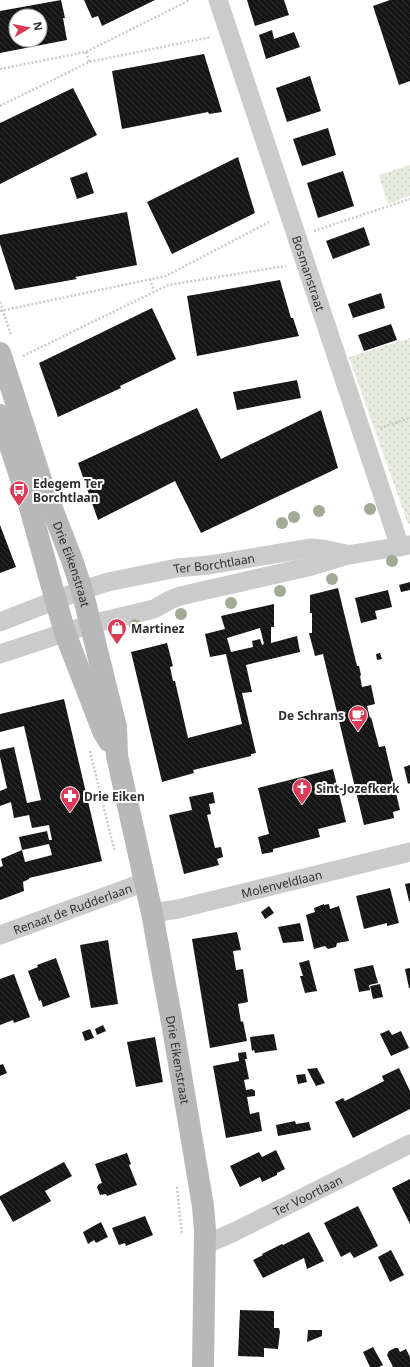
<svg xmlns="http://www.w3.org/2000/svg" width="410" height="1367" font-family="'Noto Sans',sans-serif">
  <defs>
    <pattern id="grass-dots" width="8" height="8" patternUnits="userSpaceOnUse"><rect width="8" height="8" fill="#e6ebdd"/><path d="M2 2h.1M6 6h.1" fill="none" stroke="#c6cabe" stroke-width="1.8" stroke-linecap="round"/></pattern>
    <pattern id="building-back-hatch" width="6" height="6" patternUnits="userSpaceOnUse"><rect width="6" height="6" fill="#151515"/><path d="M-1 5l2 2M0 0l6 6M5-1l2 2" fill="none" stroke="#2f2f2f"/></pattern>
  </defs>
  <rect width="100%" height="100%" fill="#fff"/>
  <path fill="url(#grass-dots)" d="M410,165V196L388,204L379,175Z
    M410,338V524H408L349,357Z"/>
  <path fill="url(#building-back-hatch)" fill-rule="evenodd" d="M61,0L65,18H63L67,40L0,53V11ZM16,16H40V40H16Z
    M84,0H155L102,26L98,16L92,18Z
    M247,0H284L289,15L255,26Z
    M390,0H410V81L399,85L373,6Z
    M272,30L274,39L294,32L300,47L266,59L259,35Z
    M204,54L222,112L209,114L208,112L122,129L112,71Z
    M310,76L321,111L287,122L276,88Z
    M73,88L97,135L0,184V123Z
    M328,128L336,155L302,166L293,139Z
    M238,157L255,213L172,254L147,202Z
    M343,171L354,206L318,218L307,183Z
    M87,172L94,193L77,199L70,178Z
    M127,212L137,265L75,277L77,279L15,290L0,244V235Z
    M364,227L370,245L333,259L326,241Z
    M280,280L291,318H293L299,336L197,356L187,296Z
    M381,293L385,308L353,318L348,304Z
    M152,308L176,359L120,386L121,388L58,417L39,363Z
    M391,324L397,340L364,351L358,335Z
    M297,380L301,398L237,410L233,392Z
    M197,408L221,459L321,410L338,468L201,533L175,481L98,520L78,463Z
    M0,525L16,567L0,573Z
    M410,582V590L401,592L399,585Z
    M338,588L357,666H359L361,675L360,676L362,687L371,685L375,704L367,706L370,718L371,717L379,747L385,746L400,810L393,812L394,818L364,825L323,654L315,656L309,633H312V613H310V595Z
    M388,590L392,607L375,611L377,619L361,623L355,598Z
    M274,604V627H271V643L297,636L300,652L246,665L252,692L242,693L256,753L251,754V756L193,770L194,773L162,782L131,652L167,643L173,666L170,667L173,681H175L188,738L242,724L226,654L210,657L205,634L225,629L221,616ZM260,628L264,644L262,645L260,639L252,641L253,647L231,652L227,638Z
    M380,653L382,659L377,660L376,654Z
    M64,699L102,861L29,878V879L23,882L24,891L0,900V867L3,866L1,859L22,850L19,837L47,831L49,840H52L49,825L32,828L29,815L14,818L11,802L0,806V791L7,788L0,757V750L14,747L27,803L41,800L24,726L0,732V714ZM49,844L52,855L25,862L22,850Z
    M410,765V783L408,784L404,767Z
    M333,769L346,822L318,829L320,837L273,849V852L262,854L258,837L269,834L258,788Z
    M213,792L215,803L209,804L211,814L207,815L215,848L221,847L223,857L217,859L219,865L184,874L169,815L192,810L189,797Z
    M410,883V901H409L405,884Z
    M390,888L399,923L387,926V923L364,929L356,896Z
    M324,904V905L329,904L330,909L339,906L349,941L337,943L336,947L328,949L325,946L314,949L306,915L315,912L314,908Z
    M269,906L274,913L265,919L261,912Z
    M300,923L304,941L283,943L278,927Z
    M237,932L241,950L233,951L236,970L243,969L248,1002L238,1004L241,1022L243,1021L247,1041L210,1048L192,939Z
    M108,940L118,1004L91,1008L80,945Z
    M56,958L70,997L43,1007L41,1000L39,1001L28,971L38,967L37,965Z
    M309,960L317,991L305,993L300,976H303L299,963Z
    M373,965L378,983L369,985L370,990L359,992L354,969Z
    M410,968V988H409L405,969Z
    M14,974L30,1017L14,1023L13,1020L0,1025V979Z
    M380,984L383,997L373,999L370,986Z
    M103,1025L106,1031L97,1035L95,1029Z
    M90,1029L94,1038L85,1041L82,1032Z
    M389,1030L392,1035L401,1031L409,1048L391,1056L380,1034Z
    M274,1034L277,1050L255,1053L254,1050L252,1051L250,1037Z
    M155,1037L163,1082L136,1087L127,1042Z
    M246,1052L247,1059H245L249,1079L244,1080L246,1090L252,1089L255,1091V1096L247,1097L250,1114L259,1112L262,1131L226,1138L213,1066L239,1061L238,1053Z
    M3,1064L7,1073L0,1076V1065Z
    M317,1068L325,1083L316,1086L307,1069Z
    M399,1068L410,1091V1109L353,1138L335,1102L343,1098L345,1101L384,1081L382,1076Z
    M305,1074L307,1082L298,1084L296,1075Z
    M295,1121L296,1124L309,1122L311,1130L278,1136L276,1125Z
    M276,1150L285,1169L277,1173V1175L262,1182L260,1177L240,1187L230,1166L259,1152L262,1157Z
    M127,1153L131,1164L129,1165L137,1185L107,1196L106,1194L100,1195L97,1187L99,1184L102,1183L95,1164Z
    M64,1162L72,1176L45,1191L51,1201L13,1222L0,1199V1196Z
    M410,1179V1224L392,1188Z
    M358,1206L378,1246L354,1258L350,1252L341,1257L324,1223Z
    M145,1216L153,1235L126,1246L125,1243L119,1245L112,1228Z
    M101,1222L108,1237L96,1243L94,1240L88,1244L83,1232Z
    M309,1232L324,1261L307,1269L304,1258L263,1278L253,1260L263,1255L262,1254L282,1244L283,1245Z
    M391,1250L404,1275L390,1282L378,1257Z
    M240,1310L274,1311V1328H279L280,1332L278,1349L264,1348V1357L238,1356Z
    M308,1330H322V1336L307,1342Z
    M373,1347L383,1365L379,1367H370L363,1352Z
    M395,1348H398L400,1352L406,1349L410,1357V1367H393L387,1355L389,1351Z"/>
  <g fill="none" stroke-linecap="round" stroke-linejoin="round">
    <path stroke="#cbcbcb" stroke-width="2.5" stroke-dasharray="2 2" stroke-linecap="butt" d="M86,52L89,62
      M0,69L86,52L190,0
      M0,106L89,62L211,37
      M314,231L410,199
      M150,279L154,291
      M0,302L11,335
      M0,311L166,276L271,221
      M23,356L168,285L286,266
      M380,428L410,418
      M90,751L113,845L115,851
      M177,1187L182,1235"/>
    <g stroke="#cbcbcb" stroke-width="19">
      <path id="s1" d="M218,0L400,547"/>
      <path id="s2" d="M0,622L82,590L108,582L177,568L209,565L310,548L322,549L347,554"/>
      <path d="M0,654L91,624L154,609L170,600L180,596L312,566L348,555L410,545"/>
      <path id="s3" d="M152,913L178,909L410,852"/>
      <path id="s4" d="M0,935L145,882"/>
      <path id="s5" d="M205,1245L234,1232L410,1144"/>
    </g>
    <g stroke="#b8b8b8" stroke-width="22">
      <path id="s6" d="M0,353L42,483L72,560L82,590L116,727L117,756L152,913L173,1028L203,1206L205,1230L203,1367"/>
      <path d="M0,415L27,497L65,633L103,731L109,741"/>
    </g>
  </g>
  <g fill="#a2ab95">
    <circle cx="370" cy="509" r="6"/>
    <circle cx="319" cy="511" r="6"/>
    <circle cx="294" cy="517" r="6"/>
    <circle cx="282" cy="523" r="6"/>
    <circle cx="392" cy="561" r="6"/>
    <circle cx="332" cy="579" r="6"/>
    <circle cx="280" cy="591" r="6"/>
    <circle cx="231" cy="603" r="6"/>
    <circle cx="181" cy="614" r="6"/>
    <circle cx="135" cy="625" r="6"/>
  </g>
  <defs>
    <g id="bus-pin" transform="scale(1)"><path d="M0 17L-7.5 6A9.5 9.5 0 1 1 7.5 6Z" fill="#da3c58" stroke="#fff"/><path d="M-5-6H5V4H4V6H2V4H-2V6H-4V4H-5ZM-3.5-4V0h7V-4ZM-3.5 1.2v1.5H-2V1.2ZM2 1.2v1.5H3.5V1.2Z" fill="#fff"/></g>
    <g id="shop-pin" transform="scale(1)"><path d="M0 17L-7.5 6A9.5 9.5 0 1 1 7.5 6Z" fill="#da3c58" stroke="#fff"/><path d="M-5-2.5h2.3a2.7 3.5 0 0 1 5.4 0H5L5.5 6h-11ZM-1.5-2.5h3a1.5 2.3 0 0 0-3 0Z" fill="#fff"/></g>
    <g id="cafe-pin" transform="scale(1)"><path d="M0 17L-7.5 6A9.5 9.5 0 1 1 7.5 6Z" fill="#da3c58" stroke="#fff"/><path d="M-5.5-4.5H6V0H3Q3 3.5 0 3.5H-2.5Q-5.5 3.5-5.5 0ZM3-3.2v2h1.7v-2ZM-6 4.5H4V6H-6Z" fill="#fff"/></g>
    <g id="church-pin" transform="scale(1)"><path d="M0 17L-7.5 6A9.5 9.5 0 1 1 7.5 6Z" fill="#da3c58" stroke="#fff"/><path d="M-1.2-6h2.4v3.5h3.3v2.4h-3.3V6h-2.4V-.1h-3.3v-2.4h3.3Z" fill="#fff"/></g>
    <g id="pharmacy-pin" transform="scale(1)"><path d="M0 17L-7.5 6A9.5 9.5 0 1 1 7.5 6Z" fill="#da3c58" stroke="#fff"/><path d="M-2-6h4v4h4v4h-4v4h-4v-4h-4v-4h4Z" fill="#fff"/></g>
  </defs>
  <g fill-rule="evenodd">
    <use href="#bus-pin" x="19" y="490"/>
    <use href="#shop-pin" x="117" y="628"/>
    <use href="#cafe-pin" x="358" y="715"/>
    <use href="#church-pin" x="302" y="788"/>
    <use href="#pharmacy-pin" x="70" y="796"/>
  </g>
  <g text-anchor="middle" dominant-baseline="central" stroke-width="4" stroke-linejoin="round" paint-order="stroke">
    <g font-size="12" fill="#2e2e2e" stroke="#fff">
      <text stroke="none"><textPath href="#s1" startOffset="288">Bosmanstraat</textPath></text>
      <text stroke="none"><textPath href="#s2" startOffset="223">Ter Borchtlaan</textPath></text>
      <text stroke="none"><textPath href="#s6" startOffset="223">Drie Eikenstraat</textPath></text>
      <text stroke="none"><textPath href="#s3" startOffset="133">Molenveldlaan</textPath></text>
      <text stroke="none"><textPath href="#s4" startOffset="77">Renaat de Rudderlaan</textPath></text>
      <text stroke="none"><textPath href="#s6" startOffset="731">Drie Eikenstraat</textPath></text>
      <text stroke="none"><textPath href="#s5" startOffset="114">Ter Voortlaan</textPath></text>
    </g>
    <g font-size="12" font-weight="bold" fill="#2e2e2e" stroke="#fff" text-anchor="start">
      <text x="33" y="483">Edegem Ter<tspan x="33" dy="14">Borchtlaan</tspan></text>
      <text x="131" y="628">Martinez</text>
      <text x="344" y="715" text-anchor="end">De Schrans</text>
      <text x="316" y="788">Sint-Jozefkerk</text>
      <text x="84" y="796">Drie Eiken</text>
    </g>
  </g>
  <g transform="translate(28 28) rotate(80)"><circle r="19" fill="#ffffff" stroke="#ababab"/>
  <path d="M0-3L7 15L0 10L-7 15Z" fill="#da3c58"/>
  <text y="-6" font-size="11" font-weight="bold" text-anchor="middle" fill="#2e2e2e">N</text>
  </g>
</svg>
